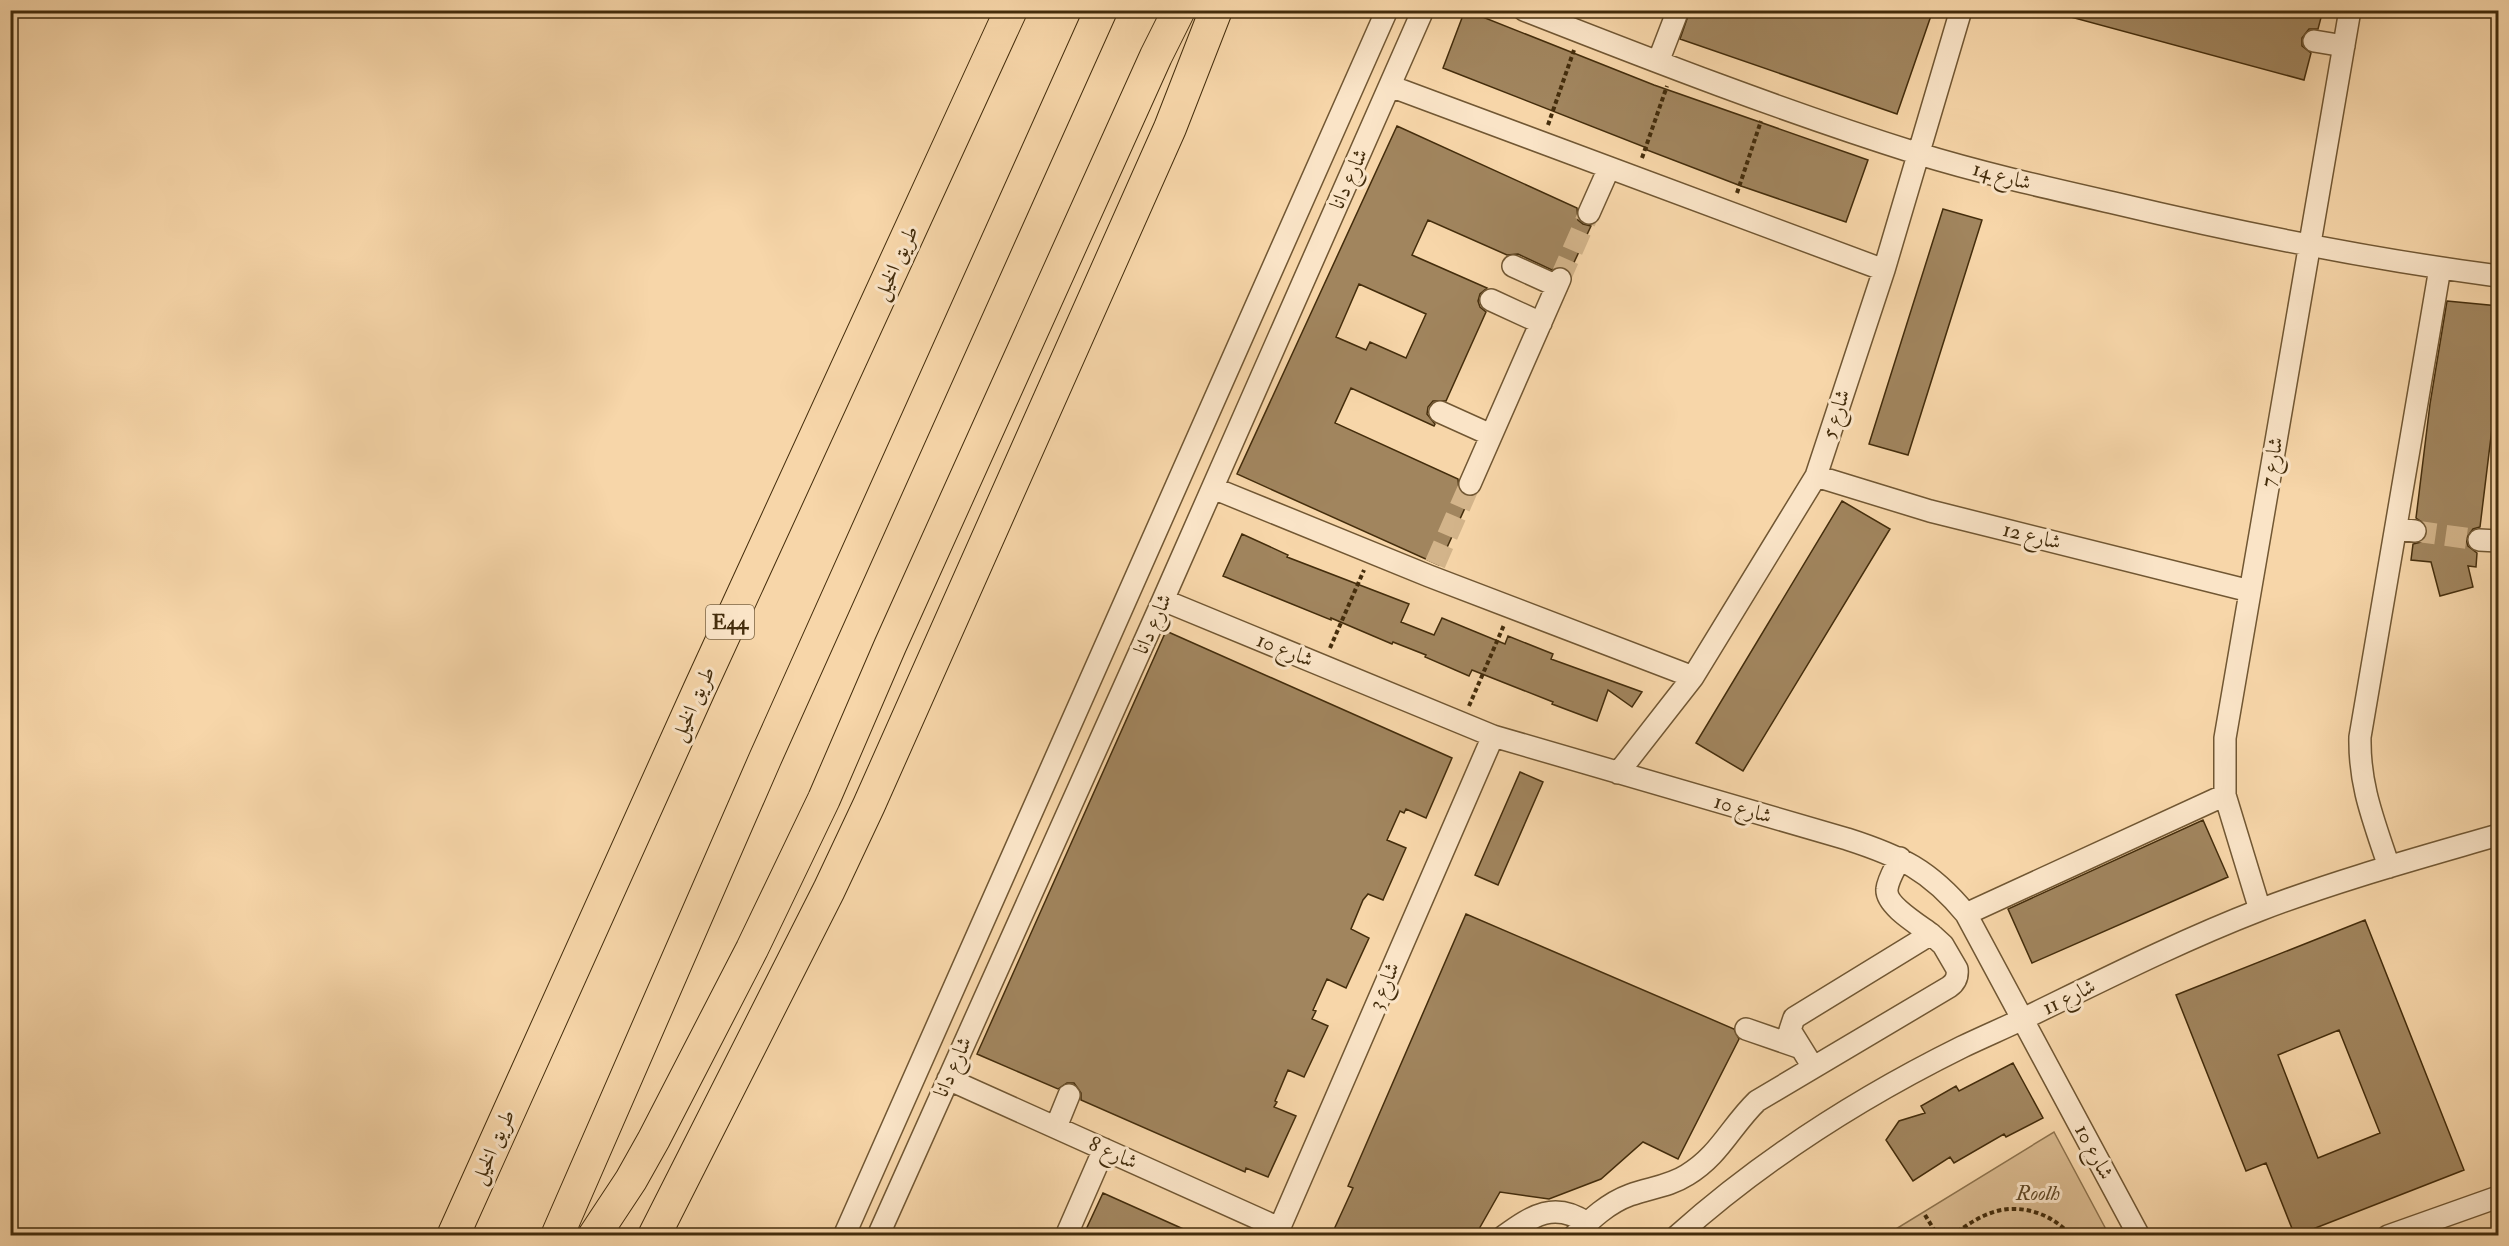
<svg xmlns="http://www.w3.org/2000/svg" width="2509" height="1246" font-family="'IM FELL Double Pica',Amiri,serif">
  <rect width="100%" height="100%" fill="#f7d6a9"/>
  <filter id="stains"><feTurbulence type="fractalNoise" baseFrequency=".00333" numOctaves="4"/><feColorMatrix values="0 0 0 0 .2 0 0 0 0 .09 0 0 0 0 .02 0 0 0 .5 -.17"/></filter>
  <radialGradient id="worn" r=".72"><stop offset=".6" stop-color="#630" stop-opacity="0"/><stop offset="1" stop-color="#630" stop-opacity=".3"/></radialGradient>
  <path fill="#d9b98e" stroke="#8e734d" stroke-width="1.5" d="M2054,1132L2109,1235H1886Z"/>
  <path fill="#a1855e" stroke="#442d0c" stroke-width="1.5" fill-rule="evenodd" d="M1465,10L1654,85L1868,160L1846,222L1741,186L1647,150V148L1443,68Z
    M1690,10H1933L1897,114L1680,39Z
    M2068,10H2323L2318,29H2309L2302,38V46L2311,53L2304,80L2067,16Z
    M1397,126L1577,208L1578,220L1583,224L1591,226L1570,271L1559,266L1552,270L1518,254L1507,255L1428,220L1412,255L1487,288L1480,294L1478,301L1480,307L1486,312L1446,401H1433L1428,407L1427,414L1435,424L1434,426L1351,388L1335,423L1458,479L1459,491L1470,497L1439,565L1237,474ZM1359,284L1426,314L1406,358L1370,342L1366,350L1336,337Z
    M1943,209L1982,220L1908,455L1869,444Z
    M2447,301L2499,306V371L2480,527L2473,529L2466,539L2468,546L2477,553L2476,567L2468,566L2473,587L2440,596L2431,562L2411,560L2413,544L2421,542L2428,533L2426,525L2416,518L2430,404Z
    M1842,501L1890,529L1743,771L1696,743Z
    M1242,534L1288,555L1287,557L1409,604L1401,622L1434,635L1442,618L1505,644L1508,636L1553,654L1551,659L1642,692L1632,707L1608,690L1597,721L1552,704L1553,702L1472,670L1469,676L1425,657L1426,655L1393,642L1392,644L1331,618V620L1223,576Z
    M1166,631L1452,758L1426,818L1406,809L1404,813L1400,811L1387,840L1406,848L1383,900L1368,894L1363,900L1351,929L1369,938L1346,988L1327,979L1313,1010L1316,1011L1312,1019L1328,1026L1304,1077L1288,1070L1275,1101L1277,1102L1274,1107L1296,1116L1268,1177L1246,1168L1245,1172L1081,1100V1093L1074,1083H1067L1058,1089L977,1054Z
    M1520,772L1543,782L1498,885L1475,875Z
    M2203,820L2228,877L2032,963L2008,909Z
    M1466,914L1734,1029L1739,1039L1678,1159L1643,1142L1601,1179L1549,1199L1500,1192L1475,1236H1331L1353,1188L1348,1186Z
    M2365,920L2464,1170L2295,1236L2266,1163L2246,1171L2176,995ZM2339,1030L2380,1133L2318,1158L2278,1055Z
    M2013,1063L2043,1118L2006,1137L2004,1134L1954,1163L1950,1157L1913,1181L1886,1140L1899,1121L1925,1113L1921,1106L1956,1086L1959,1091Z
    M1103,1193L1199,1236H1083Z"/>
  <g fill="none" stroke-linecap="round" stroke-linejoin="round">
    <path stroke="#d3b48a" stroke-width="21" stroke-dasharray="21 10" stroke-linecap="butt" d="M1560,279L1589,213
      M2415,531L2479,540
      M1435,564L1470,484"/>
    <g stroke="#715733" stroke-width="24">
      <path id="minor" d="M1524,10C1654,61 1783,111 1916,153C1981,173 2048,188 2114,203C2240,233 2369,259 2498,276
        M2314,41L2344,46
        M1658,62L1678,10
        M1390,86L1884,270
        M1589,213L1609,168
        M1513,266L1557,286
        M1491,300L1541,323
        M1440,412L1491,435
        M1816,476L1930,511L2250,591
        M1470,484L1560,279
        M1213,488L1429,576L1693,677
        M2396,529L2415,531
        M2479,540L2498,541
        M1163,600L1493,736L1847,839C1900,856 1930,870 1966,914L2139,1236
        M1618,773L1693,677L1816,476L1884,270L1961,10
        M1900,858C1896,867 1888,879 1887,889C1885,905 1919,925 1931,934
        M2389,867C2374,821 2359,786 2360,737L2440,268
        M2260,910L2225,795V738L2350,10
        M1966,914L2225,795
        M1746,1029L1801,1048
        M948,1079L1279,1228
        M1056,1127L1069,1095
        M844,1236L1387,10
        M878,1236L1163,600L1423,10
        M1066,1236L1104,1149
        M1276,1236L1493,736
        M1504,1236C1533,1215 1555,1201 1587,1223
        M1574,1236C1591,1219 1608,1203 1630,1195C1649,1188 1670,1186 1687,1175C1719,1156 1731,1126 1757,1101L1949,987C1956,982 1958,977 1957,969L1943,945L1931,934L1794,1018L1790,1030L1813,1067
        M1677,1236C1762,1160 1861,1097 1962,1047C1983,1037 2004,1028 2025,1018C2103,980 2180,941 2260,910C2338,880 2419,858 2498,835
        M2388,1236L2498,1197"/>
    </g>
    <g stroke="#442d0c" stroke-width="34">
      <path id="highway" d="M453,1236L699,690L1011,10
        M557,1236L765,759L1101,10
        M594,1236L631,1180L654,1139L752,949L824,799L890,646L1156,56L1179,10
        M654,1236L829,890L869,805L1170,128L1216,10"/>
    </g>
    <path stroke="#442d0c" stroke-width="4" stroke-dasharray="4.5 3" stroke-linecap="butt" d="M1548,125L1574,50
      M1642,158L1667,86
      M1737,193L1761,121
      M1330,648L1364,570
      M1469,706L1504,625
      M1925,1215L1938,1236
      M1951,1236C1963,1228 1975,1219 1988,1214C2017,1202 2051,1212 2071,1236"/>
    <use href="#minor" stroke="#fae4c7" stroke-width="21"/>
    <use href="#highway" stroke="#f7d6a9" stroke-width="32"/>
  </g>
  <g text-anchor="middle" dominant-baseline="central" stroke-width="6" stroke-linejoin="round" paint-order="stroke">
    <rect fill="#fae4c7" stroke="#7b6444" stroke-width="1.5" x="706" y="605" width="48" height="34" rx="4.5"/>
    <g font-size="20" font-weight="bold" fill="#442d0c">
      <text x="730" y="622">E44</text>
    </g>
    <g font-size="21" fill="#442d0c" stroke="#fae4c7">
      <text transform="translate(2002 176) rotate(15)">شارع 14</text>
      <text transform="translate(1349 179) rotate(-66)">شارع دانا</text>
      <text transform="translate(896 263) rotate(-65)">طريق الخيل</text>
      <text transform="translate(1836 414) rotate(-72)">شارع 5</text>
      <text transform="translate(2272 462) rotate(-80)">شارع 7</text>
      <text transform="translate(2032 536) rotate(14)">شارع 12</text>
      <text transform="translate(1153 624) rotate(-66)">شارع دانا</text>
      <text transform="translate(1285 650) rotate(22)">شارع 10</text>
      <text transform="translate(693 704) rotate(-66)">طريق الخيل</text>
      <text transform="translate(1743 809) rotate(16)">شارع 10</text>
      <text transform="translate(1384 986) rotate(-67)">شارع 3</text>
      <text transform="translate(2069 997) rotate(-26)">شارع 11</text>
      <text transform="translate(953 1067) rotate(-66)">شارع دانا</text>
      <text transform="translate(493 1147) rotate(-66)">طريق الخيل</text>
      <text transform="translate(2094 1152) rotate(62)">شارع 10</text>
      <text transform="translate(1113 1153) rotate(24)">شارع 8</text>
    </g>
    <g font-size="21" font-style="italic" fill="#624926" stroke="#fae4c7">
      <text x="2038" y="1193">Roolh</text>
    </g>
  </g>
  <rect width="2509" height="1246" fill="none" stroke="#f7d6a9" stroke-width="36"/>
  <rect x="12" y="12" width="2485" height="1222" fill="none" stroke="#442d0c" stroke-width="3"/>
  <rect x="18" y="18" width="2473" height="1210" fill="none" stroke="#442d0c" stroke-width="1.5"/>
  <rect width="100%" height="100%" filter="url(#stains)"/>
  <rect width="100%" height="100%" fill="url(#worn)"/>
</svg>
